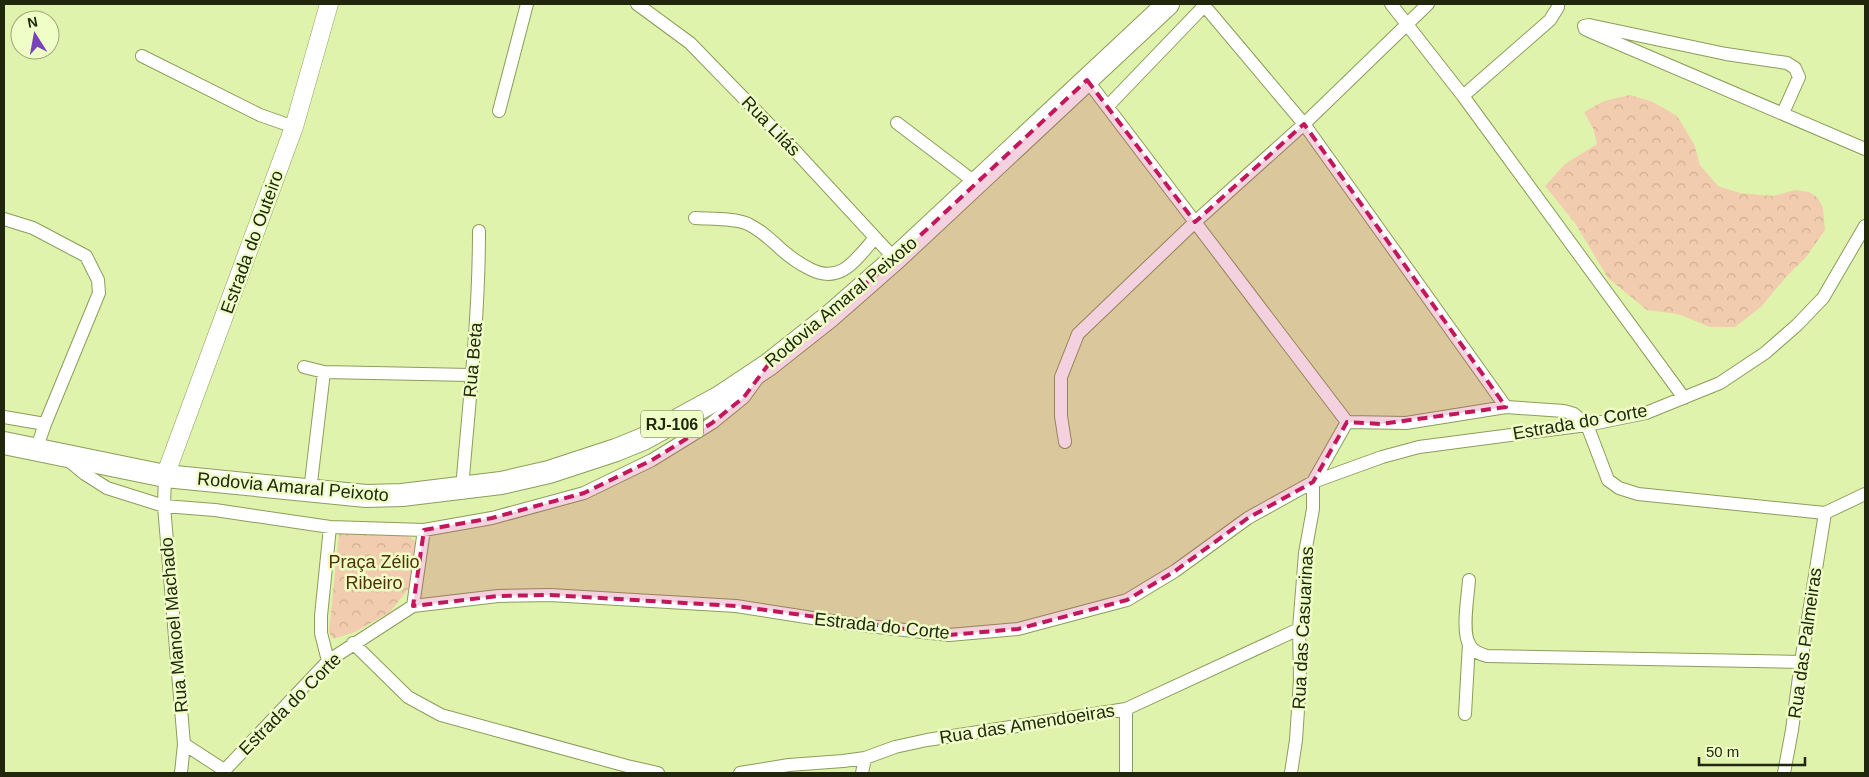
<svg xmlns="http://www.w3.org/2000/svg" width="1869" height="777" font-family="Arial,sans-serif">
  <defs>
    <pattern id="forest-crowns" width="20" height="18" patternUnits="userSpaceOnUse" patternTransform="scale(1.25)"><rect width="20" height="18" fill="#f2ccae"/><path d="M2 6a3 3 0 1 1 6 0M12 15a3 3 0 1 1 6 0" fill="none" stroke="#cfaf94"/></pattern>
  </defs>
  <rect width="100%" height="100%" fill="#e0f3ad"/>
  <path fill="url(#forest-crowns)" d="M1630,95L1653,102L1677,116L1694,144L1700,165L1718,186L1740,193L1773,196L1795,190L1809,192L1818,198L1823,208L1825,230L1806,257L1787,276L1761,307L1735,327H1710L1678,314L1647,310L1608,278L1575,223L1545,186L1565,164L1597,144L1593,128L1584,112L1604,101Z
    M339,534L408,535L417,543L409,588L390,612L355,632L333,639L329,632Z"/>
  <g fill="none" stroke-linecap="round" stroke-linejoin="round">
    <g stroke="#8c9d5a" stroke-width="14">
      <path id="street" d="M637,4L690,43L797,153L895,259
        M1203,4L1304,124L1506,407
        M1391,4L1463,96L1684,398
        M142,56L260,115L294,127
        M1087,80L1347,422L1406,423L1506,407L1564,411L1574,414L1587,425L1608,480L1619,488L1638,494L1825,513
        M1463,96L1550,20L1558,7V4
        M1108,106L1206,4
        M499,111L527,4
        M1783,113L1799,77L1795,68L1787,63L1726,54L1589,25L1584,26L1585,29L1589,31L1865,149
        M897,123L976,183
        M695,218C710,219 735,218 748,224C762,231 771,240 782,250C790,257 800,264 810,269C841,285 856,259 875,238
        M4,219L33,228L86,256L98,280L99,293L45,424L36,450
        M304,367L324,372L471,375
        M4,417L45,424
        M1065,442L1061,416V377L1078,334L1195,222L1304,124L1428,4
        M68,460L85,474L107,488L164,506L215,510L330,527L424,530L492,518L584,493L652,460L712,423L744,397L757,379
        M165,476L164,506L184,744L181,773
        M462,489C469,403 479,318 479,231
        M310,491L324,372
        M1825,513L1865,494
        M1469,580C1468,596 1461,633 1470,646C1474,652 1480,654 1487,656L1801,662
        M413,606L424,530
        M353,643L408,697L441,715L627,766L658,773
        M328,661L321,633V616L330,527
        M1465,714L1469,643
        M184,744L224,770
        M222,773L328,661L413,606L498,596L550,595L736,606L851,624L949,635L1018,629L1127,600L1175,571L1248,518L1313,482L1347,422
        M740,773L789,765L843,761L865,758L895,747L927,740L1126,709L1299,629
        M862,773L865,758
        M1126,773V709
        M1291,773L1296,740L1300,679L1299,629L1305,553L1313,509V482L1382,457L1419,447L1587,425L1646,413L1720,383L1765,353L1797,325L1823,298L1865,226
        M1784,773L1792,730L1801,662L1825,513"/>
    </g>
    <g stroke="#8c9d5a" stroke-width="19">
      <path id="secondary" d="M165,476L294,127L329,4"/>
    </g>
    <g stroke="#8c9d5a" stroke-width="24">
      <path id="highway" d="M4,443L165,476L366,496L402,495L501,483L549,472L616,450L643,439L720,397L768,365L830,316L895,259L1168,4"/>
    </g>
    <use href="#street" stroke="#fff" stroke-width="12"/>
    <use href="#secondary" stroke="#fff" stroke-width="18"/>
    <use href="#highway" stroke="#fff" stroke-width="22"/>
  </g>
  <path fill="#c2185b" fill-opacity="0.2" stroke="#c2185b" stroke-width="4" stroke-dasharray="10 6" stroke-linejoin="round" d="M1087,80L1195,222L1304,124L1506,407L1381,424L1347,422L1313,482L1248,518L1175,571L1127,600L1018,629L949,635L736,606L550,595L498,596L413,606L424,530L492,518L584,493L652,460L712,423L744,397L768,365L895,259Z"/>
  <g text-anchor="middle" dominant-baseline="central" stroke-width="5" stroke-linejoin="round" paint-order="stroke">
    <rect fill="#effec7" stroke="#5f6844" stroke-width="1" x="641" y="410.5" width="62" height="27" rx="4"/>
    <g font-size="16" font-weight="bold" fill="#21270c">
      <text x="672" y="424">RJ-106</text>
    </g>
    <g font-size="18" fill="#21270c" stroke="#effec7">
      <text transform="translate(771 126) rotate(46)">Rua Lilás</text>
      <text transform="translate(252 242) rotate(-70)">Estrada do Outeiro</text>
      <text transform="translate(841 302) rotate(-40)">Rodovia Amaral Peixoto</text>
      <text transform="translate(473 360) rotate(-85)">Rua Beta</text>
      <text transform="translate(1580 422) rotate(-10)">Estrada do Corte</text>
      <text transform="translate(293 487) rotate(5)">Rodovia Amaral Peixoto</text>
      <text transform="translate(174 625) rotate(-95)">Rua Manoel Machado</text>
      <text transform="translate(882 626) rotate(6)">Estrada do Corte</text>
      <text transform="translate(1303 628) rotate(-87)">Rua das Casuarinas</text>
      <text transform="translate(1805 643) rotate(-82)">Rua das Palmeiras</text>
      <text transform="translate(290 704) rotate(-45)">Estrada do Corte</text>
      <text transform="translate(1027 724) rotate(-9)">Rua das Amendoeiras</text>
    </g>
    <g font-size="18" fill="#562f05" stroke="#effec7">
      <text x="374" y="562">Praça Zélio<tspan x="374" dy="21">Ribeiro</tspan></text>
    </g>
  </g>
  <rect width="1869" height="777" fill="none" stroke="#21270c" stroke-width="10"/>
  <g transform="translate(35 35) rotate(349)"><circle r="24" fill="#effec7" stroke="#9da87c"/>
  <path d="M0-4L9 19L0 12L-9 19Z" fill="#7843ba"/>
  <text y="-8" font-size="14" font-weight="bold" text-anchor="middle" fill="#21270c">N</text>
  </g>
  <path d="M1699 757v8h106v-8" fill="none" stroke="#21270c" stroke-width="2.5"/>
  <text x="1706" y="757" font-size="15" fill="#21270c" stroke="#effec7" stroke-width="4" paint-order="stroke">50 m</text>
</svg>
